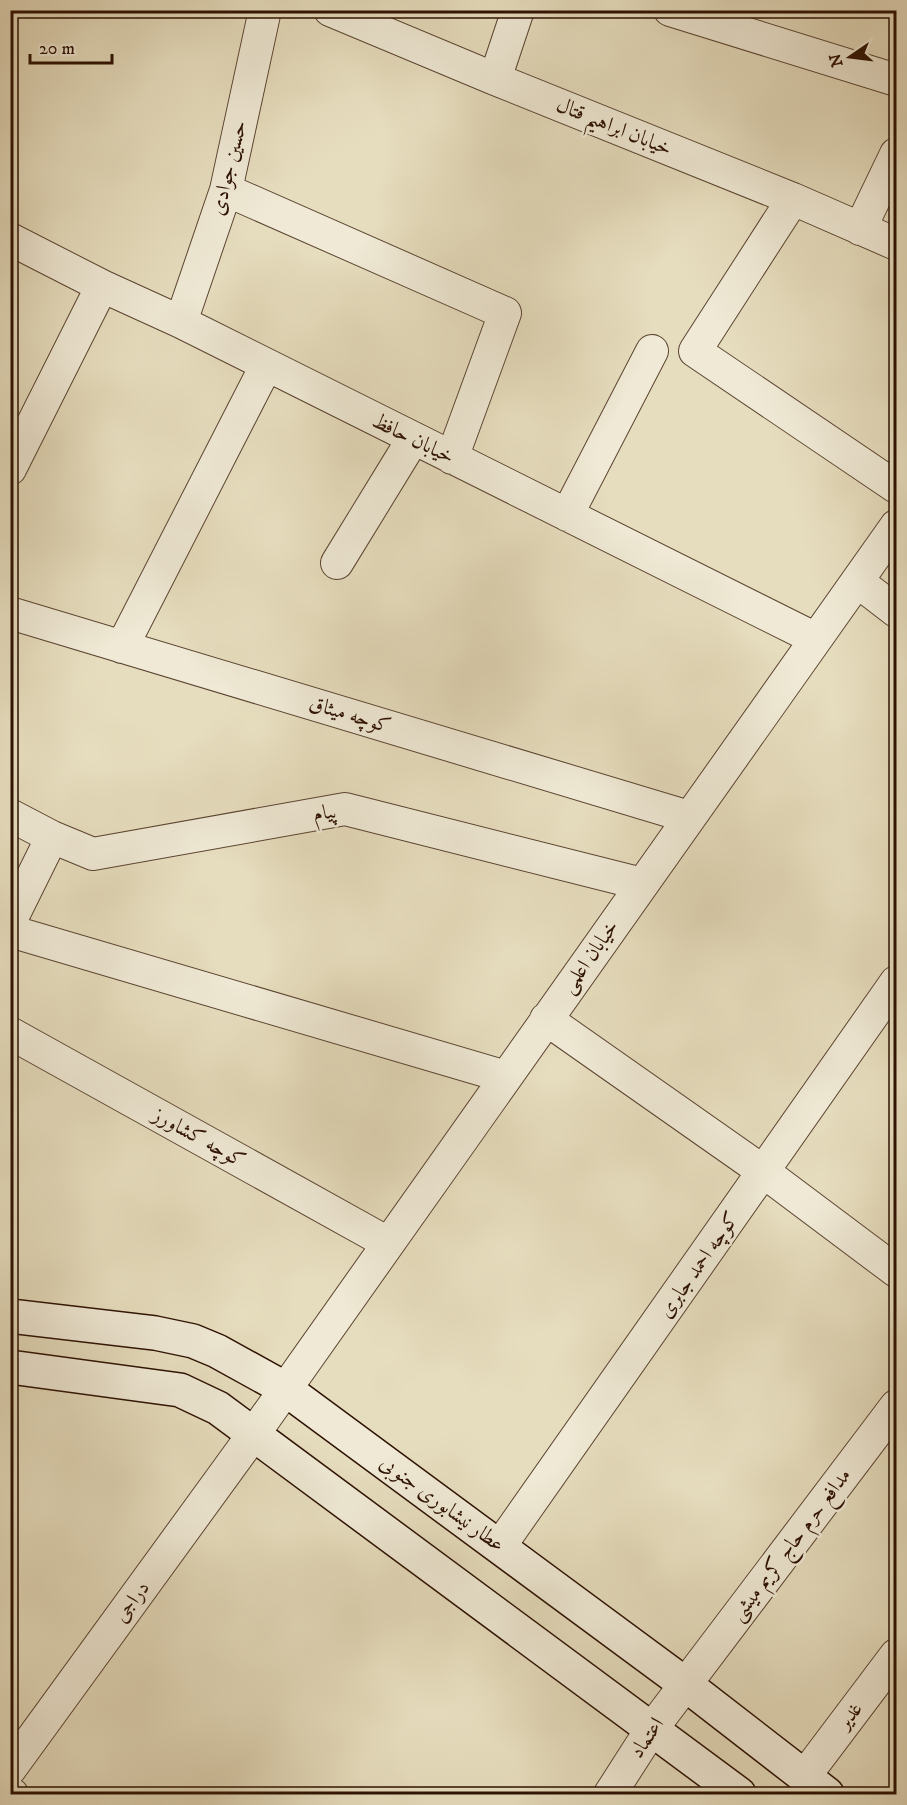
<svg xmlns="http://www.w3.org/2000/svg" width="907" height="1805" font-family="'IM FELL DW Pica',Amiri,serif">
  <rect width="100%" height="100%" fill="#e6ddbe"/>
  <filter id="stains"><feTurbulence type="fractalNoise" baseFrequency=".00333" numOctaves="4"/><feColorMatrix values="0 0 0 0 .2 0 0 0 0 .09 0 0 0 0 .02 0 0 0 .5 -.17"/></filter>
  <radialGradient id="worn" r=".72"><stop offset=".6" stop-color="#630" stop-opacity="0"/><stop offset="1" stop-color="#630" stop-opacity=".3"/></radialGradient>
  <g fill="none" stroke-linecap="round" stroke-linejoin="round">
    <g stroke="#5b4431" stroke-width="34">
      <path id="street" d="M330,10L495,79L793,199L896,244
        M670,10L896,80
        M495,79L518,10
        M226,190L505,313L452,458
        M793,199L695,351L896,487
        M860,229L896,154
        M10,239L102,286L181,322L816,639
        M181,322L226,190L265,10
        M10,469L102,286
        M567,515L652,351
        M337,563L413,439
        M857,581L896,611
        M10,613L689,817
        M122,647L266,366
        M10,815L52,837L93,854L345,809L642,884
        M10,922L52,837
        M10,931L506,1077
        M546,1019L764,1172L896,1271
        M10,1033L388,1243
        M500,1546L896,982
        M10,1769L253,1435L896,526
        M804,1777L896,1655
        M10,1794H12
        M610,1794L651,1730L896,1406"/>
    </g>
    <g stroke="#2d1102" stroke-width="36">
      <path id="secondary" d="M10,1316L155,1333L193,1341L217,1351L284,1388L685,1684L827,1794
        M10,1367L180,1390L218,1408L739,1794"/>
    </g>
    <use href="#street" stroke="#efe9d5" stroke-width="32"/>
    <use href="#secondary" stroke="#efe9d5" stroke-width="33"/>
  </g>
  <g text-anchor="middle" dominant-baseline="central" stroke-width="5" stroke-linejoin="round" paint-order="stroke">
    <g font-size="21" fill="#2d1102" stroke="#efe9d5">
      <text transform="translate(614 127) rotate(22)">خیابان ابراهیم قتال</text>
      <text transform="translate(229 168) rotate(-76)">حسین جوادی</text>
      <text transform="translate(413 439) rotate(26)">خیابان حافظ</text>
      <text transform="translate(350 715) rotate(17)">کوچه میثاق</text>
      <text transform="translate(325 813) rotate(-9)">پیام</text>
      <text transform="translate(590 957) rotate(-55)">خیابان اعلمی</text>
      <text transform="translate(199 1138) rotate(29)">کوچه کشاورز</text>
      <text transform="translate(699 1265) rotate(-55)">کوچه احمد جابری</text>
      <text transform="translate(442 1504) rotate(36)">عطار نیشابوری جنوبی</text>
      <text transform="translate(791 1545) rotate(-53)">مدافع حرم حاج کریم میشی</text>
      <text transform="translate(132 1602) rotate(-54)">دراجی</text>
      <text transform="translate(850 1716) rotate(-53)">غدیر</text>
      <text transform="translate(647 1738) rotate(-56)">اعتماد</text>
    </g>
  </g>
  <rect width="907" height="1805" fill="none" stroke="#e6ddbe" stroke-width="36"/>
  <rect x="12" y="12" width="883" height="1781" fill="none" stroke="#2d1102" stroke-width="3"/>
  <rect x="18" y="18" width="871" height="1769" fill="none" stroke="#2d1102" stroke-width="1.5"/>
  <g transform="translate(850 57) rotate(256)" stroke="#efe9d5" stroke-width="4.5" paint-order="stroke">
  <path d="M0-4.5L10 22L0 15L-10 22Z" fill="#2d1102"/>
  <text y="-9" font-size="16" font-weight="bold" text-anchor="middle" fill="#2d1102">N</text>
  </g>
  <path d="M30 54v9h82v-9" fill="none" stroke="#2d1102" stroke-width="3"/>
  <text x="39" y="54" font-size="18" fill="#2d1102" stroke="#efe9d5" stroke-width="4.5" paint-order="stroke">20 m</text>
  <rect width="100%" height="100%" filter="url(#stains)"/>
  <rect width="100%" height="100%" fill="url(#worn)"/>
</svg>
